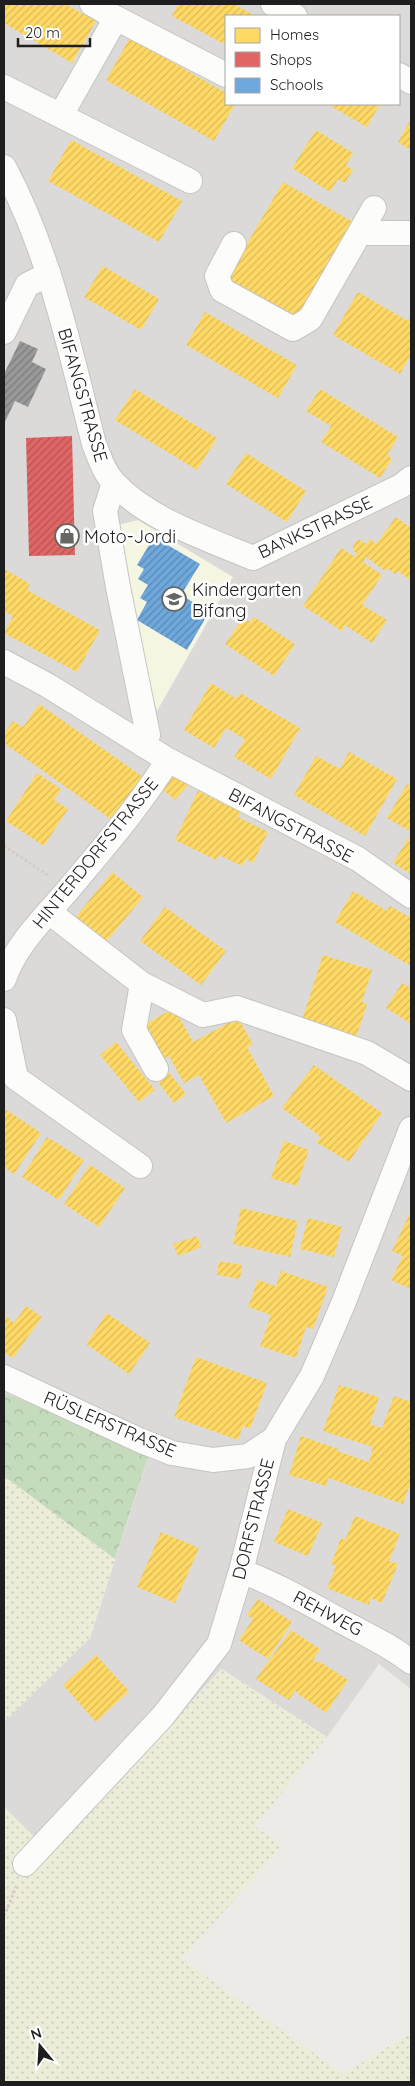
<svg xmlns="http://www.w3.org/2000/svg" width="415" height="2086" font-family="Quicksand,sans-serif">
  <defs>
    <pattern id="farmland-dots" width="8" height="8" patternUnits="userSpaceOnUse" patternTransform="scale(1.25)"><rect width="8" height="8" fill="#ebedd9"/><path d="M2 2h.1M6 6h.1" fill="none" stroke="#c9cbba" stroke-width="1.8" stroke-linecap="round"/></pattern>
    <pattern id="forest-crowns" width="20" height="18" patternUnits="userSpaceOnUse" patternTransform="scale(1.25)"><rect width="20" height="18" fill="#c4dcbc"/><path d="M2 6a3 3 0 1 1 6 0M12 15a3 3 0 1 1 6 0" fill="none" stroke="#a8bca1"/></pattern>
    <pattern id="homes-hatch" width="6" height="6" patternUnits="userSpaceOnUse" patternTransform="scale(1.25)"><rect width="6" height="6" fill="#ffd966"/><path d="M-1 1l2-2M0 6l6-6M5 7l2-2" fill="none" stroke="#daba58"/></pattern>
    <pattern id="shops-hatch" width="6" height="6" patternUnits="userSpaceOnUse" patternTransform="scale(1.25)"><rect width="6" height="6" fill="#e06666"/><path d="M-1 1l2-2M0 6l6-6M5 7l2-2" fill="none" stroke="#b55353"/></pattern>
    <pattern id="schools-hatch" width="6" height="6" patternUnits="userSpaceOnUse" patternTransform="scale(1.25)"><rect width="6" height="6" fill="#6fa8dc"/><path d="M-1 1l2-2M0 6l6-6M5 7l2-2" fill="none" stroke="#5b88b2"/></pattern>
    <pattern id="industry-hatch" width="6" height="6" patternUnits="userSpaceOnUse" patternTransform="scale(1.25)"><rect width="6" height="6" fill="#999"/><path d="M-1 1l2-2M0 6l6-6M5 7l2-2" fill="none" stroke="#7c7c7c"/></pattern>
  </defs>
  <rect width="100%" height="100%" fill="#ecebe7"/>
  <path fill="#dbdad8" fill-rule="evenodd" d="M4,4H411V1689L379,1664L327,1737L221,1669L51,1854L4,1807V1722L90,1638L150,1452L4,1393ZM226,16H399V104H226Z"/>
  <path fill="#f5f6e2" d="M138,520L233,577L157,711L130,621L115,526Z"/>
  <path fill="url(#farmland-dots)" d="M4,1478L11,1481L115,1559L90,1638L4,1722Z
    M222,1669L327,1737L255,1826L282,1846L182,1959L343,2074L411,2033V2082H4V1807L51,1854Z"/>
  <path fill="url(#forest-crowns)" d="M4,1393L150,1451L115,1559L11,1481L4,1478Z"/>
  <path fill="url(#homes-hatch)" d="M4,4H65L96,21L72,63L4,23Z
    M178,4H233L256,16H226V45L172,16Z
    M130,38L226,93V104H235L214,141L106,80Z
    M327,104H380L367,127Z
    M411,119V150L398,142Z
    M316,130L353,153L346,165L353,170L345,183L338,179L330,192L292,168Z
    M71,140L182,201L159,242L48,181Z
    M283,182L353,222L298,319L227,278Z
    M103,266L159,299L141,330L84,297Z
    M358,292L408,321L411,315V354L400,374L333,335Z
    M205,312L297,365L278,398L186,345Z
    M135,389L217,438L197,470L115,420Z
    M320,389L398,437L387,455L392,459L380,478L321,442L331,426L306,411Z
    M246,453L306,491L287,522L226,484Z
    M396,517L411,528V581L398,571L395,574L387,568L385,571L366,557L363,562L382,575L362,605L387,620L372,643L345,625L342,631L303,606L341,548L355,557L357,553L353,551V546L356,541L360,540L366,544L370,539L376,544Z
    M4,569L30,584L27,590L100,630L77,672L4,633L13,616L4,611Z
    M254,617L295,644L274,676L225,644L243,618L250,622Z
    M211,683L237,699L240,693L300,728L271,779L234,757L245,739L226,728L214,748L184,730Z
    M39,704L143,777L112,820L4,743V734L13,721L23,727Z
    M349,752L397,779L365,836L294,795L316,756L340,769Z
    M37,773L61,789L54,800L68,809L44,846L6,821Z
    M173,773L188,785L175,800L160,787Z
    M407,784L411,787V825L408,830L387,818Z
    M198,791L241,812L238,817L268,832L253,863L246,859L242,866L219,855L216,860L175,840Z
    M411,834V874L393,863Z
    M112,872L143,897L106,942L76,917Z
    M353,891L387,911L390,906L411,918V966L335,922Z
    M165,907L226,951L201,985L140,941Z
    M323,955L372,970L362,1002L367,1004L356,1038L302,1020Z
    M402,983L411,988L410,1023L386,1008Z
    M174,1008L193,1042L238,1018L253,1044L247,1047L274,1096L226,1123L199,1075L184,1083L169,1056L161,1060L142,1026Z
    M116,1042L155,1090L139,1102L100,1055Z
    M314,1065L382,1113L349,1162L316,1142L321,1137L282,1108Z
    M167,1070L186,1094L174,1103L156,1079Z
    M5,1109L41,1133L14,1174L4,1167Z
    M47,1137L84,1160L59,1200L22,1177Z
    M284,1141L309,1150L297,1186L271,1178Z
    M90,1165L125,1188L99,1227L64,1204Z
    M241,1208L298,1221L290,1257L233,1244Z
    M411,1211V1289L391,1280L403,1256L392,1251Z
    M308,1218L342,1227L334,1257L300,1249Z
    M197,1236L201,1247L178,1256L173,1244Z
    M219,1261L242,1265L240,1279L217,1275Z
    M281,1271L328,1287L313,1329L306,1327L296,1358L260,1346L271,1315L248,1307L258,1280L276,1286Z
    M26,1306L42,1317L13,1358L4,1352V1315L14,1323Z
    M107,1313L150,1343L129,1374L86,1344Z
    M196,1357L267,1383L250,1429L243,1426L238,1440L174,1417Z
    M339,1385L379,1397L370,1424L382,1428L394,1396L411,1402V1481L403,1504L328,1478L326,1486L289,1475L301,1436L338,1449L337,1451L369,1462L373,1447L323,1431Z
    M288,1509L322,1523L308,1556L274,1542Z
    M355,1516L400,1534L389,1561L398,1564L382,1603L371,1598L369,1605L327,1588L336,1566L331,1564L341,1538L345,1540Z
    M161,1532L199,1548L175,1603L137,1587Z
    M258,1599L292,1622L268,1659L239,1640L253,1619L247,1615Z
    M291,1630L320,1649L313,1660L318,1663L319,1661L348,1680L326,1713L298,1694L299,1693L295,1691L289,1700L256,1679Z
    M96,1655L129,1691L96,1722L63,1685Z"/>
  <path fill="url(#shops-hatch)" d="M72,436L75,555L29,556L26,438Z"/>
  <path fill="url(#schools-hatch)" d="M154,537L200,564L181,595L209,612L187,650L137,620L147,602L140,598L148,585L138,579L144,569L137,565Z"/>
  <path fill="url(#industry-hatch)" d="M20,341L38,349L32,362L46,369L28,407L15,401L4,424V374Z"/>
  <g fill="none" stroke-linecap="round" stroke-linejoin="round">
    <g stroke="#c5c4c3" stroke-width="26">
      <path id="minor" d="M92,4L116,18L226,75
        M273,4L295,16
        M399,75L411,82
        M4,87L190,181
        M61,115L116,18
        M4,167C50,253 70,350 94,444C100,458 104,473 115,484C149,520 208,539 253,558L401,486L411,478
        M361,233H411
        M234,244L217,276L222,290L293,329L310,319L374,208
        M4,332L27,285L49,274
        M114,483L105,511L118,587L148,735L143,745
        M4,662L47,685L168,760L358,859L411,896
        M49,912L142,984L203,1015L237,1008L367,1053L411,1079
        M4,979C16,944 44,918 68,890C103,848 139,807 168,760
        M142,984L134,1030L156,1069
        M4,1020L16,1078L140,1166
        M4,1377L139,1440L172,1453L213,1460L248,1456L274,1439
        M241,1571C276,1584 308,1603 341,1621C365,1634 390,1645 411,1662
        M25,1864L163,1716L219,1644L241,1571L274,1439L312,1376L343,1304L411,1129"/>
    </g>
    <path stroke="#d7c9c6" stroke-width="3" stroke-dasharray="2.5 2.5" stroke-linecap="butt" d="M4,846L49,876
      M4,1916L17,1885"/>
    <use href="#minor" stroke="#fcfcfb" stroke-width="24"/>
  </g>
  <defs>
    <g id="shop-ring" transform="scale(1.25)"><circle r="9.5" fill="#fff" stroke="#666664" stroke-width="1.5"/><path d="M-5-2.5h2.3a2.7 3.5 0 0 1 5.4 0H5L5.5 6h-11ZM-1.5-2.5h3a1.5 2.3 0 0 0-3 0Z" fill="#666664"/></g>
    <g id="school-ring" transform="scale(1.25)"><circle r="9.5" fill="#fff" stroke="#666664" stroke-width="1.5"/><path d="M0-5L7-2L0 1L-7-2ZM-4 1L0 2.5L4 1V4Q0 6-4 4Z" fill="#666664"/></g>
  </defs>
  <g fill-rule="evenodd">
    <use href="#shop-ring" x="67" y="536"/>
    <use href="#school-ring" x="174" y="599"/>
  </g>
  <g text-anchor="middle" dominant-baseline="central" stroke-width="5" stroke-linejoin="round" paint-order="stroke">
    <g font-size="18" fill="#1e1e1e" stroke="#fff">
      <text transform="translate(83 395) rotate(74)">BIFANGSTRASSE</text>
      <text transform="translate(315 527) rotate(-25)">BANKSTRASSE</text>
      <text transform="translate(291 825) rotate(28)">BIFANGSTRASSE</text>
      <text transform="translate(95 853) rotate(-51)">HINTERDORFSTRASSE</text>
      <text transform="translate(110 1424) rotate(23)">RÜSLERSTRASSE</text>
      <text transform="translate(253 1519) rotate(-76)">DORFSTRASSE</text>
      <text transform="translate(328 1613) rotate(28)">REHWEG</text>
    </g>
    <g font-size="18" fill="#1e1e1e" stroke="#fff" text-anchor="start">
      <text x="84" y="536">Moto-Jordi</text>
      <text x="192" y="589">Kindergarten<tspan x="192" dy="21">Bifang</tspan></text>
    </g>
  </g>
  <rect width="415" height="2086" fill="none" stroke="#1e1e1e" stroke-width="10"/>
  <rect x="225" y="15" width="175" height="90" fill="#ffffff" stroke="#a5a5a5"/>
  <rect x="235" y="28" width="25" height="15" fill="#ffd966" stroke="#a5a5a5"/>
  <text x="270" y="40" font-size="15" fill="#1e1e1e">Homes</text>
  <rect x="235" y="52" width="25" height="15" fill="#e06666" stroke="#a5a5a5"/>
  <text x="270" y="65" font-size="15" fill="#1e1e1e">Shops</text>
  <rect x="235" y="78" width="25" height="15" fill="#6fa8dc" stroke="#a5a5a5"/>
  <text x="270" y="90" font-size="15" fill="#1e1e1e">Schools</text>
  <g transform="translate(40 2046) rotate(342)" stroke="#ffffff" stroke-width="4" paint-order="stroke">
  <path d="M0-4L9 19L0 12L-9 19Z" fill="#1e1e1e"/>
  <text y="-8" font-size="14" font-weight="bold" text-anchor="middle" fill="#1e1e1e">N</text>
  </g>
  <path d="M18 38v8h72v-8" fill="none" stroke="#1e1e1e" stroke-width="2.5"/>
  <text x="25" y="38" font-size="15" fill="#1e1e1e" stroke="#ffffff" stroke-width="4" paint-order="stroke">20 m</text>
</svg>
